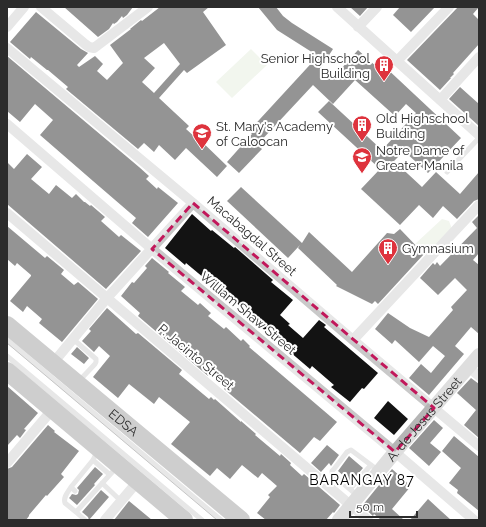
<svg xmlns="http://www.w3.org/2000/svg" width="486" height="527" font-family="Raleway,sans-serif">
  <rect width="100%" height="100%" fill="#fff"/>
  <path fill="#e2eada" d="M251,49L267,65L232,98L216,82Z
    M442,219L449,221L452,229L427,257L415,244Z"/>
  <path fill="#131313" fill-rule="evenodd" d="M64,7H133L127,15L123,18L122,16L117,22L114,24L113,23L109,29L98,37Z
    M160,7H209L203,12L226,45L187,73L184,70L159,98L189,126L186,129L196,138L197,137L227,166L217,177L186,148L175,160L159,145L154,152L144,143L138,149L66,89L68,87L48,70H47L31,57L30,59L10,42L36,12L81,49L88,53L77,65L79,67L95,56L103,64L97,71L107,80L123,63L110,45L131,29H130L141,20L142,21ZM164,43L180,64L154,93L142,82L155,68L144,58Z
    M258,7H276L283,16L292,23L333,49L320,69L331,80L358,50L379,69L383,65L461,138L428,173L404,151L394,161L422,187L436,172L460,194L479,172V199L474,201L457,219L443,206L433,218L419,205L400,225L361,189L380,169L318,112L329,101L382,150L416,113L406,104L395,116L355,80L333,104L313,85L257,145L262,149L239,173L227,162L252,134L249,131L318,56L277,30Z
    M350,7H368L360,16Z
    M400,7H435L411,32L393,15Z
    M458,7H479L473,14L479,20V44L453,73L454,74L450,78H451L440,90L407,60Z
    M7,56L139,167L149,176L146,179L157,189L158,187L178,203L148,237L132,223L136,218L93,181L40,135L53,120L35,104L20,122L7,111Z
    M460,87L479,104V126L449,99Z
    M27,154L42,167L31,179L49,194L56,185L72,198L76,194L84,202H85L90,206L91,205L105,217L101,221L119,237L121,235L141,251L106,289L7,204V162L14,169Z
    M241,187L302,243L309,232L352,272L387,233L394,234L400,229L424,254L378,304L375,301L372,304L336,286L337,285L298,248L300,245L288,258L227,201Z
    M192,214L211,231L212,230L234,248L235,247L273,280L271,282L293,300L280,315L290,324L288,325L303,338L319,320L326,325L324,327L378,373L364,389L362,388L350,402L331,387L334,385L312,366L310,369L276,340H275L255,321L256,320L248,314V313L226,294V295L205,277L204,278L186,263L185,265L165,248Z
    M479,215V253L473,260L479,265V334L471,327L455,346L464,354L429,395L409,378L421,364L431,373L445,356L433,346L419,362L395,340L392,344L375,329L388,313L410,328L429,337L453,310L451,307L467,290L455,278L438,295L420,278L433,263L435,265L437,262L440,266L477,228L472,222Z
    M7,226L45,258L47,256L64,270L61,274L74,285L78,282L98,299L62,342L39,323L42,319L27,306L23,312L10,301L31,276V275L17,263L15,266L7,259Z
    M152,258L169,272L168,273L185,287L181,291L198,305L200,303L211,313L208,316L224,329L226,327L241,341L243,339L250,346L249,347L337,422L320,441L314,437L300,453L224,389L225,387L210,374L208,376L138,316L140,313L121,296L132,282L134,283L147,268L145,266Z
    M107,308L136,334L138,333L182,370L179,374L209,399L211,397L214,400L215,399L241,422V421L256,434L255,435L280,456L281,454L291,463L290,465L302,476L304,474L340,505L334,513L333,512L326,520H266L257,513L270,497L268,495L277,486L262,473L258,478L242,465L230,479L217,468L210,476L171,444L190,422L159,397L154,404L129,384L118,398L93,377L110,356L99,346L94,352L82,341L91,331L89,329Z
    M77,347L89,358L84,364L71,354Z
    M471,378L479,384V438L464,425L476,410L457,393Z
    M7,386L38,413L24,429L26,430L20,438L17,435L7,446Z
    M388,401L408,419L394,435L374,418Z
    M434,420L443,428L430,443L441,452L429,466L409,448Z
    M48,425L55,431L54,432L79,451L61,474L64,477L47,496L46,495L29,515V516L26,520H7V469L12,467Z
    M454,436L479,457V511L457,493L458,490L449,483L461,468L442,451Z
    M327,445L339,455L331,466L329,463L321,472L311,463Z
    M349,456L363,468L351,482L338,471Z
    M95,467L103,474L94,484L95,485L77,505L69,498L70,497L72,494L76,495L78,494L79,490L77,488Z
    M392,469L411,486L392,509L404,520H381L374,514L373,516L362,506Z
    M101,490L109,497L89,520L88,517L82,512Z
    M428,499L441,511L451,520H410Z
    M129,501L152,520H114Z"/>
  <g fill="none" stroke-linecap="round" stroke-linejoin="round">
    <path stroke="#c9c9c9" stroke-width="5" d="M447,172L479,138
      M73,339L96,359V362L95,364L79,381
      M7,340L221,520
      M7,356L202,520
      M93,460L109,474
      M102,483L121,501
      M71,487C68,492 63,497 65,503L76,512
      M350,489L371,465
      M75,491L71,487L93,460L97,452
      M358,496L332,474V471L334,469L347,452L351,450L379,471
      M85,520L76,512L116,468"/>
    <path stroke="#c9c9c9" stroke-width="10" d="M41,7L85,44L89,47L94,48L148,7
      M337,7L479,135
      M7,27L24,7
      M358,27L377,7
      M7,48L193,203L353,340L479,446
      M397,61L449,7
      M440,100L479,57
      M7,124L152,249L395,452L474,520
      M7,213L368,520
      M353,340L479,205
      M53,363L107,298L193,203
      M468,367L479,376
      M7,463L52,410
      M105,520L138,481"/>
    <path stroke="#b6b6b6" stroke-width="14" id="s1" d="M339,520L395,452L479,355"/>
    <g stroke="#939393" stroke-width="18">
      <path id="s2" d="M7,325L241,520"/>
      <path d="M7,371L184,520"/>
    </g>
    <path stroke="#818181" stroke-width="1" d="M7,343L217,520"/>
  </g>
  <path d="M0 0H486V527H0ZM193,203L434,408L395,452L152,249Z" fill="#fff" fill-opacity=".55" fill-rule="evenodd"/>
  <path fill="none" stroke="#c2185b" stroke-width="3" stroke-dasharray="8 5" stroke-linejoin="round" d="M193,203L434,408L395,452L152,249Z"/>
  <defs>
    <g id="building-pin" transform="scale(1)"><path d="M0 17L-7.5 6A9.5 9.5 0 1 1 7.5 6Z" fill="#de333d" stroke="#fff"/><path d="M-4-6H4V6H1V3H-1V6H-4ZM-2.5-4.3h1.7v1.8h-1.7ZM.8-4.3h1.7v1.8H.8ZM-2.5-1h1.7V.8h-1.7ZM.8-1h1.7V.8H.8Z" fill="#fff"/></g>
    <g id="school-pin" transform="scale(1)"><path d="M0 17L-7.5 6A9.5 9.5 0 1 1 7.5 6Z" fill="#de333d" stroke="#fff"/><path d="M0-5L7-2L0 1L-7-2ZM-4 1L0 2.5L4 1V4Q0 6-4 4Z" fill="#fff"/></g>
  </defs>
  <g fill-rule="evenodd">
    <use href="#building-pin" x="384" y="65"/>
    <use href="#building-pin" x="362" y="125"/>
    <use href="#school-pin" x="202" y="133"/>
    <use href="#school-pin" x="362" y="157"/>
    <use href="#building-pin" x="388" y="248"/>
  </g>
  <g text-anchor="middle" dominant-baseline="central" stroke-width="4" stroke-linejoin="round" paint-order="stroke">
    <g font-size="13" fill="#2c2c2c" stroke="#fff" text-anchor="start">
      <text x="370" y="58" text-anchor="end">Senior Highschool<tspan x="370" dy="15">Building</tspan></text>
      <text x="376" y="118">Old Highschool<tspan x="376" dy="15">Building</tspan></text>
      <text x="216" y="126">St. Mary's Academy<tspan x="216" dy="15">of Caloocan</tspan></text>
      <text x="376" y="150">Notre Dame of<tspan x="376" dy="15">Greater Manila</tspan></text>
      <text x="402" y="248">Gymnasium</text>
    </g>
    <g font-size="13" fill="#2c2c2c" stroke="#fff">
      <text transform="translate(252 236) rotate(41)">Macabagdal Street</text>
      <text transform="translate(248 313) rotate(40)">William Shaw Street</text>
      <text transform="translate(196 357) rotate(40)">P. Jacinto Street</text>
      <text stroke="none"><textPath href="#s1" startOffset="132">A. de Jesus Street</textPath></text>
      <text stroke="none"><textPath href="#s2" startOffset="152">EDSA</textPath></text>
    </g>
    <g font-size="14" letter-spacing="1" fill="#000" stroke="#fff">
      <text x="362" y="480">BARANGAY 87</text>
    </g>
  </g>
  <rect width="486" height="527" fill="none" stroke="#2c2c2c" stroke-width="16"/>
  <path d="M350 511v6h67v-6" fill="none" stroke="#2c2c2c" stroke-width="2"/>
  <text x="356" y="511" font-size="12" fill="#2c2c2c" stroke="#ffffff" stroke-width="3" paint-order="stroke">50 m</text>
</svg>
